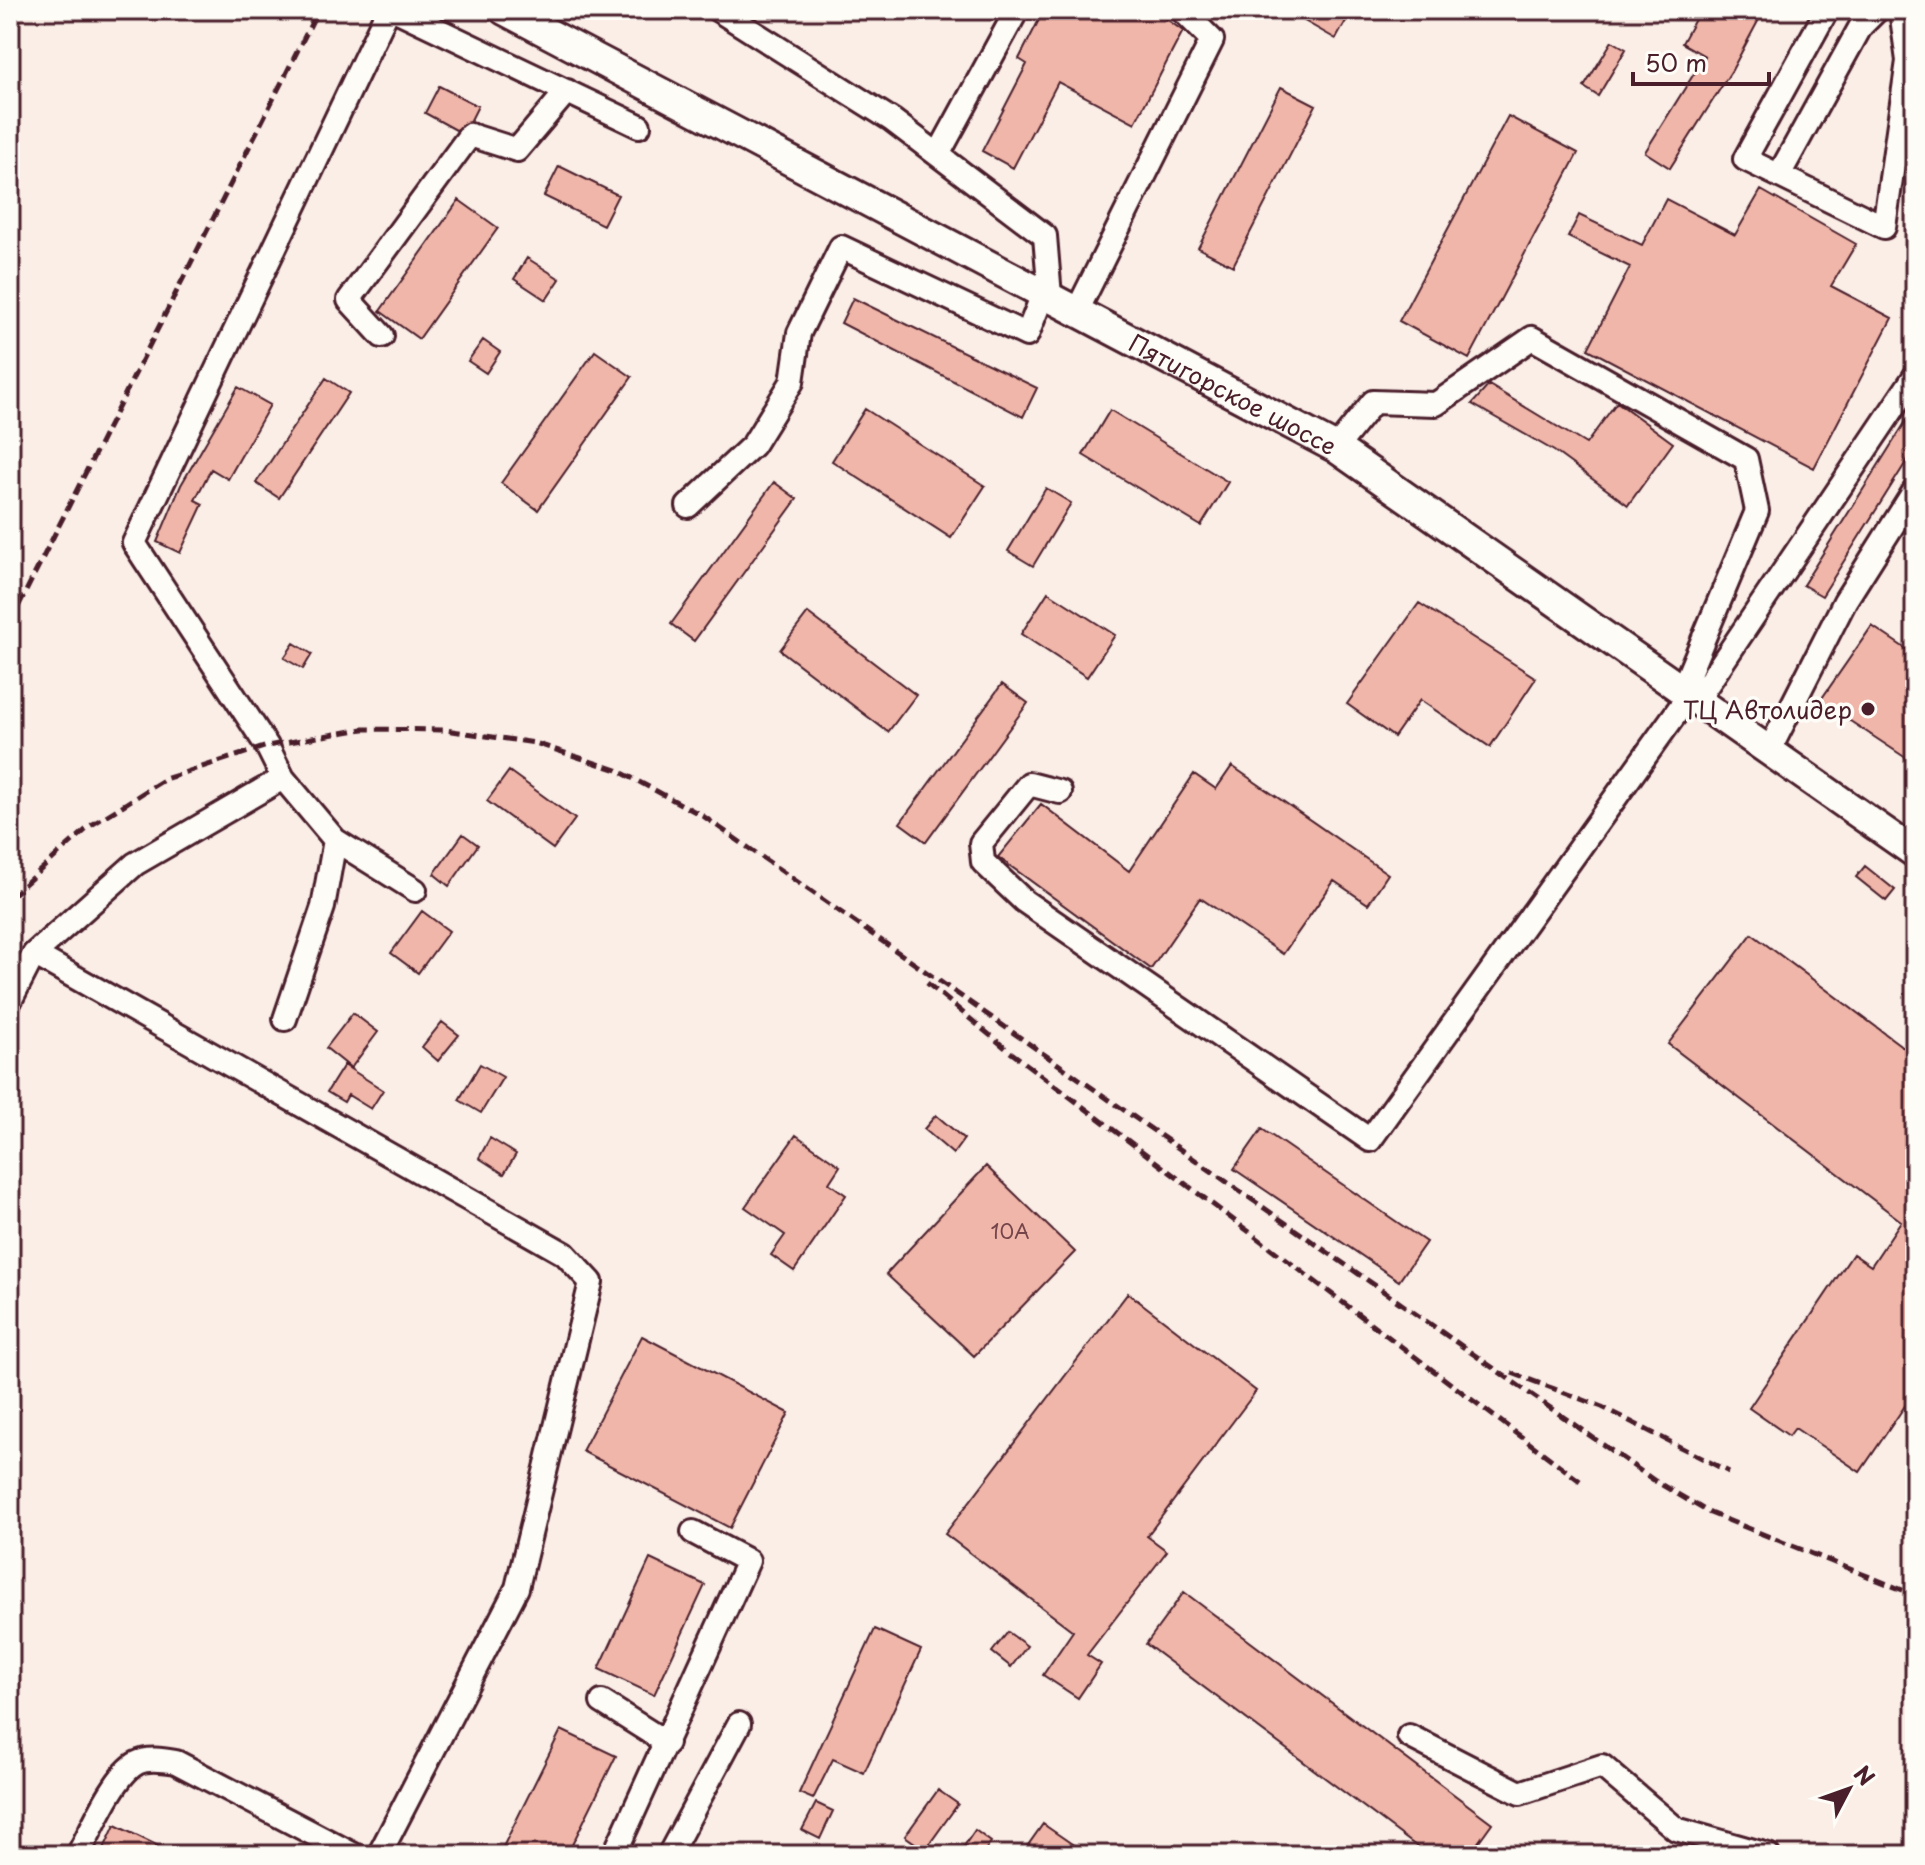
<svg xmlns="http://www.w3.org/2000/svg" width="1925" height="1865" font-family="'Playpen Sans',sans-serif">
  <rect width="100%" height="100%" fill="#faeee7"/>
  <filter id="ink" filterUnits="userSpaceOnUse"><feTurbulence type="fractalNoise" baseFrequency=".0125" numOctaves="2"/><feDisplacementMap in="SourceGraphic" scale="16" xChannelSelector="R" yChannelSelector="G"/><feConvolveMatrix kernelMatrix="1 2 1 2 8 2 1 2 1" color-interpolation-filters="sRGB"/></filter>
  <g filter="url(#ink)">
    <path fill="#f0b6a9" stroke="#4a1f2b" stroke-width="2" d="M1044,10H1154L1183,31L1135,123L1058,82L1013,168L982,151L1027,64L1019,59Z
      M1285,10H1352L1336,39Z
      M1700,10H1764L1732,70L1670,168L1645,152L1705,56L1682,43Z
      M1612,41L1626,49L1598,96L1584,87Z
      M439,86L478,106L470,122L456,130L425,113Z
      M1281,87L1316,105L1233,266L1198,248Z
      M1508,116L1578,153L1469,359L1399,321Z
      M559,166L618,195L603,225L544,196Z
      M1761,190L1856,244L1831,286L1892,318L1814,468L1588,349L1630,267L1568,237L1579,215L1642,245L1666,199L1735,235Z
      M459,200L498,228L419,339L380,311Z
      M527,258L560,279L546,300L514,279Z
      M853,298L1037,388L1023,417L841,323Z
      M483,340L500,352L486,373L468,361Z
      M595,351L632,377L538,510L501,483Z
      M326,378L349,393L279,498L256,483Z
      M1489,385L1586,444L1617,402L1673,443L1628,505L1554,451L1472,404Z
      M238,387L270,405L228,479L211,469L195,500L203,504L180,553L157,542L181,485Z
      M1915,407V448L1822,596L1803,585Z
      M865,409L985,486L951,538L832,461Z
      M1110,410L1228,482L1201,526L1083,455Z
      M774,482L797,499L694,641L671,624Z
      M1046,488L1071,503L1033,566L1008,551Z
      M1048,592L1115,635L1087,677L1021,634Z
      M1419,603L1536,678L1490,747L1420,700L1394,737L1347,704Z
      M808,613L916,695L888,732L780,650Z
      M1872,626L1915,655V764L1820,701Z
      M294,643L312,654L303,669L284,658Z
      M1002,684L1028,703L926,842L900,823Z
      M1232,766L1388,874L1368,904L1334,881L1283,954L1200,898L1151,969L998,857L1041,804L1129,871L1194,774L1216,789Z
      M509,771L575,819L553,849L487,801Z
      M463,834L478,845L449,886L434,874Z
      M1865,866L1895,890L1886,901L1856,877Z
      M422,911L449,931L418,973L391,953Z
      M1752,934L1915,1056V1391L1860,1472L1795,1428L1789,1436L1749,1408L1853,1254L1871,1266L1901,1221L1668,1044Z
      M353,1013L378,1032L351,1068L326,1048Z
      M442,1022L459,1035L438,1061L422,1047Z
      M480,1064L503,1077L481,1113L459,1100Z
      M344,1065L383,1090L371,1109L348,1095L344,1102L327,1092Z
      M936,1115L964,1139L953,1154L924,1129Z
      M1262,1129L1426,1242L1399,1281L1234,1169Z
      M796,1135L840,1166L829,1183L846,1195L794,1271L771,1255L785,1235L745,1207Z
      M490,1138L516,1154L504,1174L479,1158Z
      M986,1166L1075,1252L974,1356L886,1274Z
      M1128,1293L1256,1391L1147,1536L1167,1551L1087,1655L1101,1664L1078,1698L1043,1675L1073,1631L945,1534Z
      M642,1336L789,1413L730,1528L582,1451Z
      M650,1559L705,1585L654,1695L599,1669Z
      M1184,1592L1492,1823L1469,1855H1428L1146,1644Z
      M875,1629L921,1650L864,1773L833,1759L813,1799L799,1793Z
      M1008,1632L1027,1646L1011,1667L992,1652Z
      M561,1730L616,1756L567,1855H499Z
      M938,1790L958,1804L925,1850L905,1836Z
      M816,1803L833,1811L820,1839L802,1830Z
      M1043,1824L1088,1855H1021Z
      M115,1825L177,1855H101Z
      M975,1830L991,1842L982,1855H958Z"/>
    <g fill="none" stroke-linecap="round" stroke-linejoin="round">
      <g stroke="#4a1f2b" stroke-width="28">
        <path id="minor" d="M388,10L134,543L267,746L283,778L335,840L415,890
          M396,10L639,126
          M718,10L892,120L1045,236L1050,296
          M1827,10L1745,159L1884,227L1908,61L1901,10
          M939,153L1017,10
          M1779,175L1861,26L1877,10
          M1077,311L1212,40L1182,10
          M382,336L349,300L470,135L517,150L567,91
          M1336,448L1373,402L1436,404L1532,338L1746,459L1757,511L1682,690
          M688,506L753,445L792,382L799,333L841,247L1027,335L1043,294
          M1697,700L1915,376
          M1769,751L1845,601L1915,490
          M1060,792L1029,784L981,843L983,862L1024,901L1370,1140L1689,695
          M34,954L565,1254L591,1282L517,1588L379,1855
          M10,1001L34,954L135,864L283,778
          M285,1019L323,907L335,840
          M602,1702L667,1743
          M1409,1736L1520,1793L1602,1766L1676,1829L1768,1855
          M78,1855C91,1831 114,1775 137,1763C148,1757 164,1760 176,1762L354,1855
          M614,1855L748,1561L693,1532
          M669,1855L739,1724"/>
      </g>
      <g stroke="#4a1f2b" stroke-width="34">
        <g id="major">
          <path id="s1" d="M504,10L1336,448L1915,853"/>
        </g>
      </g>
      <use href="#minor" stroke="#fdfcf7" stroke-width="22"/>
      <use href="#major" stroke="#fdfcf7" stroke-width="28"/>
      <path stroke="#4a1f2b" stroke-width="5" stroke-dasharray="12 6" stroke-linecap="butt" d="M10,623L318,10
        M10,897L90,826L165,779L267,746L363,729L445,730L535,743L617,770L703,816L1655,1481L1710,1513L1915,1595
        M927,983L1009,1051L1580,1481
        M1512,1373L1602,1407L1729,1472"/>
    </g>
  </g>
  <circle fill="#4a1f2b" stroke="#fdfcf7" stroke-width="3" cx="1868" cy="709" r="8"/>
  <g text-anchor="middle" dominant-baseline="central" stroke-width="7" stroke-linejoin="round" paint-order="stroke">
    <g font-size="20" fill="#74454a">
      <text x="1010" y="1231">10А</text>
    </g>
    <g font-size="24" fill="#4a1f2b" stroke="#fdfcf7">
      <text stroke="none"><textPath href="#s1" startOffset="824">Пятигорское шоссе</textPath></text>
    </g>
    <g font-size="24" fill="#4a1f2b" stroke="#fdfcf7" text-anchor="end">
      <text x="1852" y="709">ТЦ Автолидер</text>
    </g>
  </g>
  <rect width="1925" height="1865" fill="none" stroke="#fdfcf7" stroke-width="40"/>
  <rect x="20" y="20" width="1885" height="1825" fill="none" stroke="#4a1f2b" stroke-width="3" filter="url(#ink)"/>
  <g transform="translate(1849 1789) rotate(49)" stroke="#fdfcf7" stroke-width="6" paint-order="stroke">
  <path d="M0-6L14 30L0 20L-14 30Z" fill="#4a1f2b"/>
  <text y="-12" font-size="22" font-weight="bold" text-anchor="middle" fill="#4a1f2b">N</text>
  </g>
  <path d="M1633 72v12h136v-12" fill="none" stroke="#4a1f2b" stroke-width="4"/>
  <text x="1645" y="72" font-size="24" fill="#4a1f2b" stroke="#fdfcf7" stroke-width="6" paint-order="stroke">50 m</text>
</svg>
